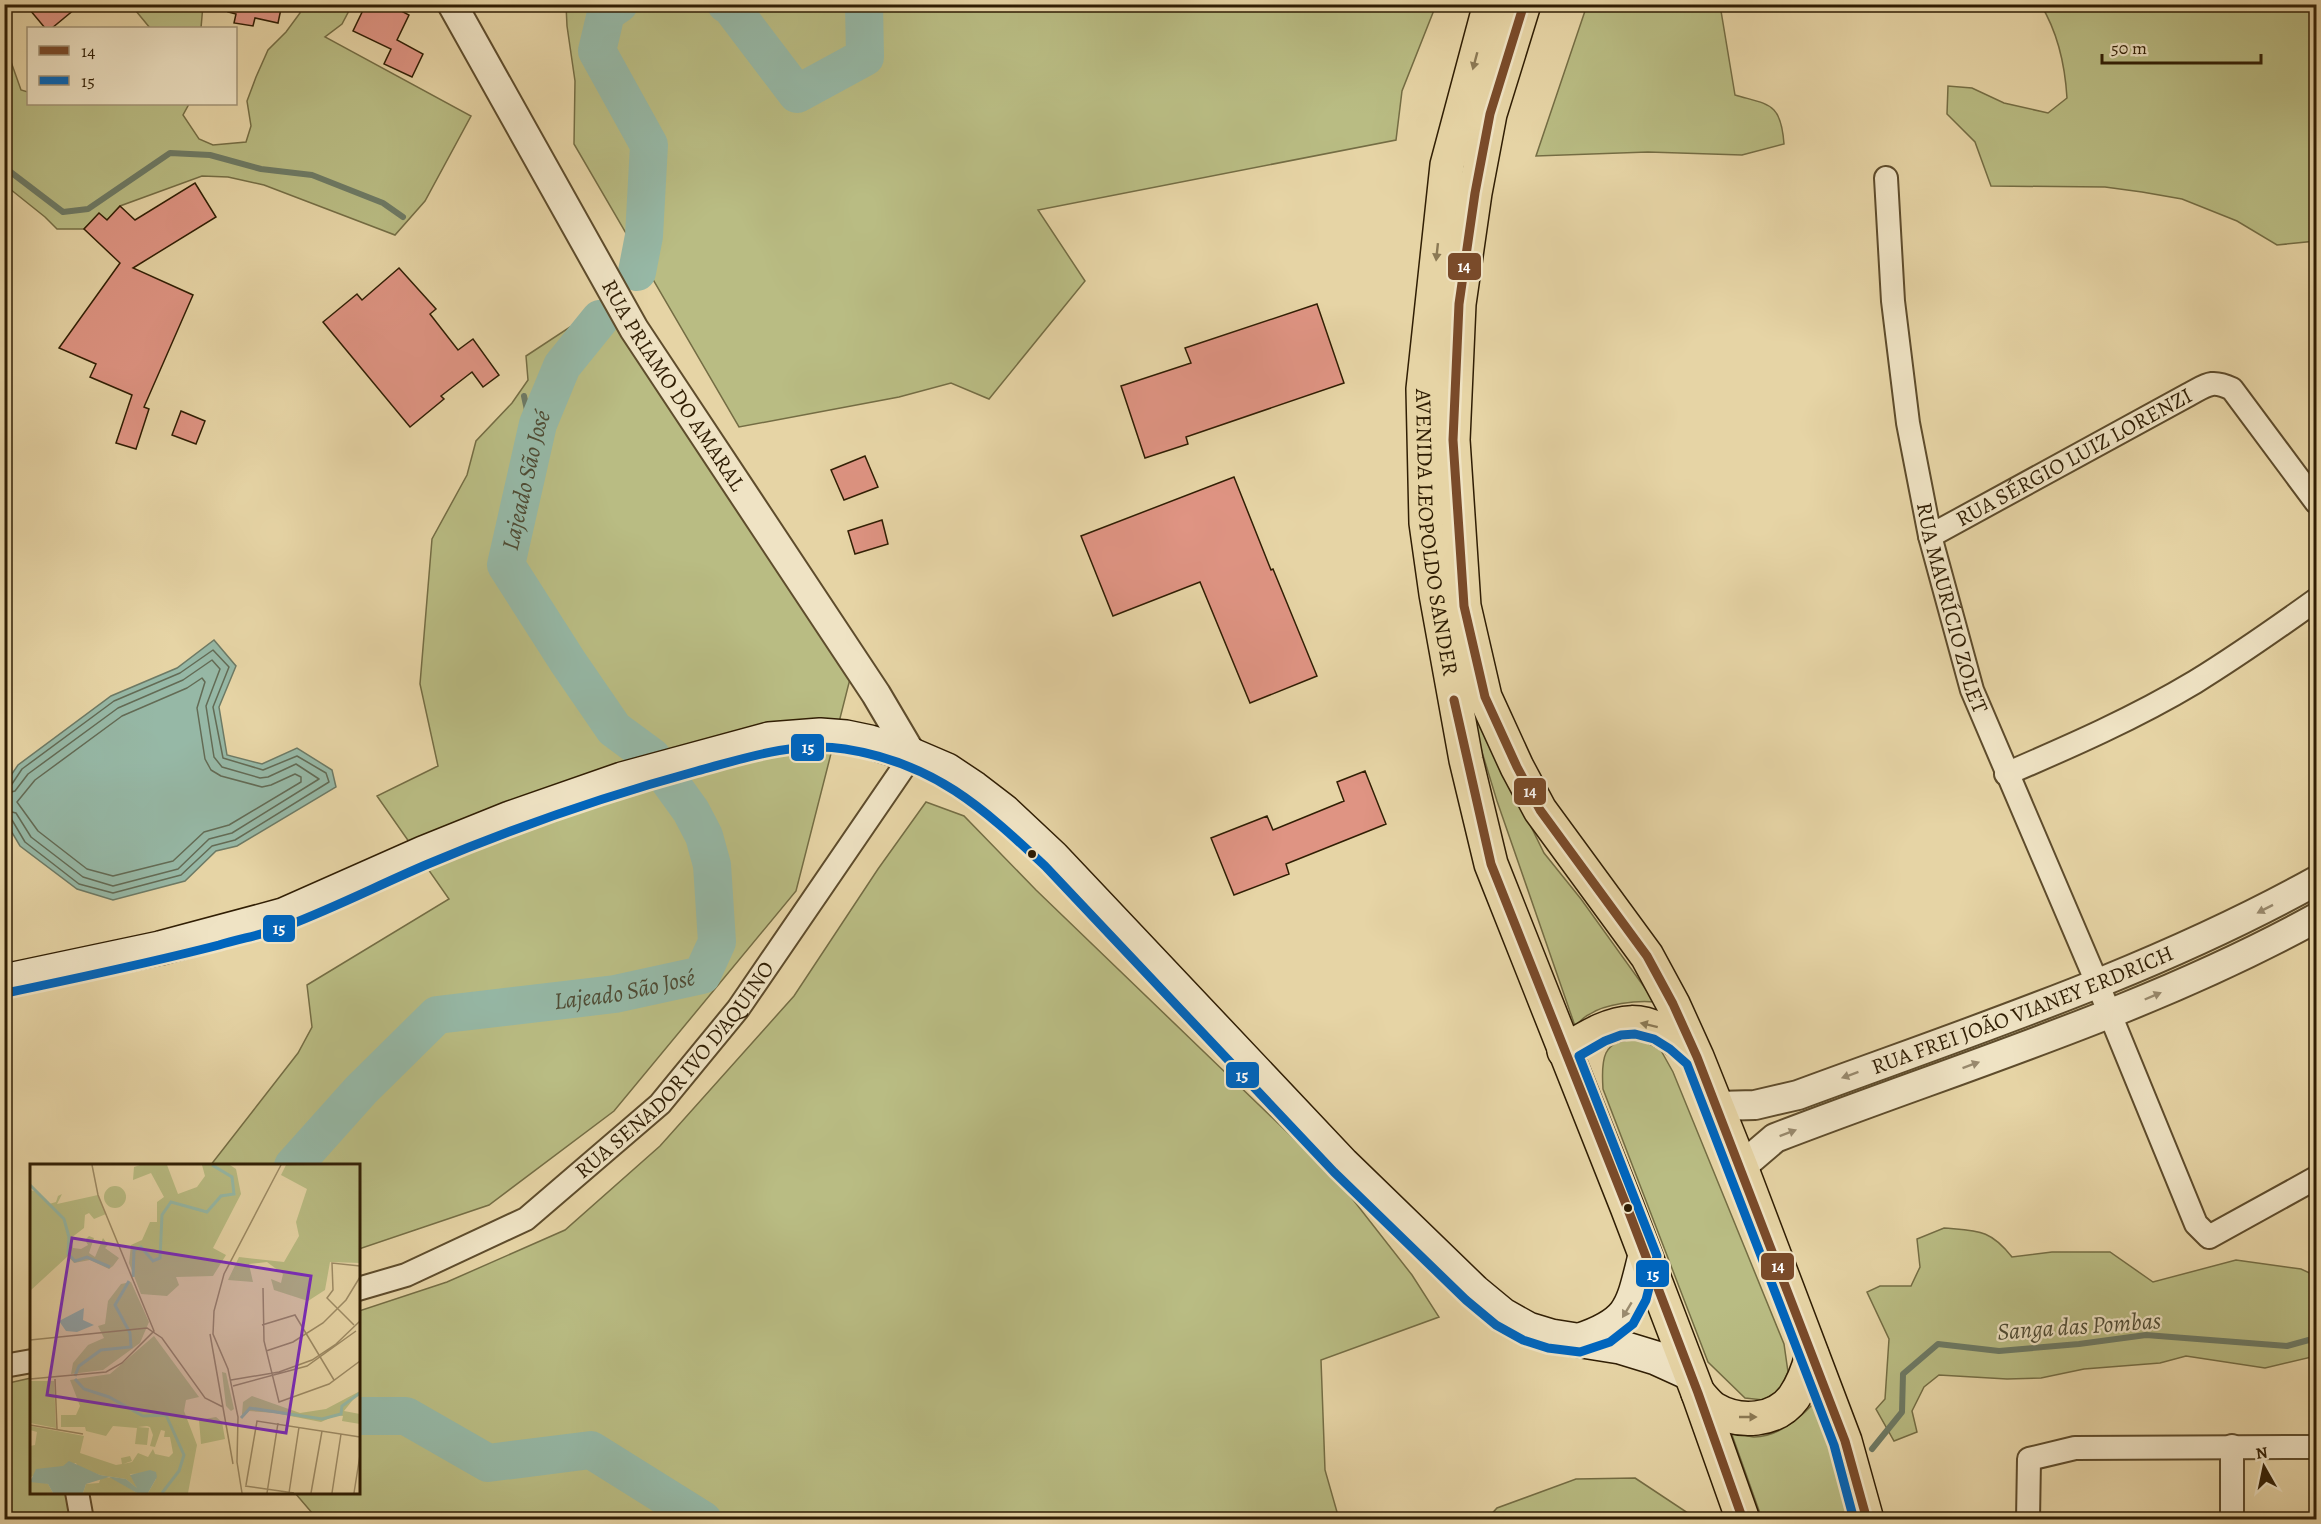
<svg xmlns="http://www.w3.org/2000/svg" width="2321" height="1524" font-family="Alegreya,serif">
  <rect width="100%" height="100%" fill="#e6d4a5"/>
  <filter id="stains"><feTurbulence type="fractalNoise" baseFrequency=".00333" numOctaves="4"/><feColorMatrix values="0 0 0 0 .2 0 0 0 0 .09 0 0 0 0 .02 0 0 0 .5 -.17"/></filter>
  <radialGradient id="worn" r=".72"><stop offset=".6" stop-color="#630" stop-opacity="0"/><stop offset="1" stop-color="#630" stop-opacity=".3"/></radialGradient>
  <path fill="#b9bc83" stroke="#746d44" stroke-width="1.5" d="M131,5H203L201,28H150Z
    M300,5H352L342,24L325,37L471,116L425,201L395,235L264,185L228,177L202,176L120,206L107,220L99,214L84,229H57L45,217L5,185L4,42L21,90L28,92V104H189L183,115L199,139L213,145L246,142L251,126L247,101L256,77L268,50L286,32L300,13Z
    M566,5V4L1436,5L1402,91L1396,140L1038,210L1085,281L989,399L951,383L899,397L739,427L574,144L575,81L567,26Z
    M1587,5H1720L1735,95C1769,105 1781,102 1784,144L1742,155L1648,152L1536,156Z
    M2041,5H2316V241L2277,245L2237,221L2182,199L2142,192L2105,187L1991,186L1975,142L1947,114L1948,86L1972,88L2004,103L2048,113L2067,98C2065,65 2058,33 2041,5Z
    M619,325L850,679L796,891L614,1111L489,1205L359,1249L358,1166H210L298,1053L312,1027L307,985L449,899L377,796L438,766L420,684L432,539L467,475L476,441L512,403L528,380L526,356L570,327Z
    M1470,702L1544,853L1581,899L1655,1002C1637,1000 1605,1004 1590,1014C1584,1016 1580,1022 1575,1026L1497,801L1468,706Z
    M926,802L964,816L1036,890L1340,1183L1412,1275L1439,1317L1321,1360L1325,1470L1339,1519L314,1520L313,1514L295,1493L358,1492L359,1311L447,1282L565,1230L660,1146L794,996L878,869Z
    M1636,1038L1659,1047L1673,1072L1784,1344L1788,1372L1780,1390L1763,1400L1745,1398L1708,1362L1603,1089C1601,1059 1602,1040 1636,1038Z
    M1944,1228C1978,1231 1990,1229 2012,1257L2052,1252H2110L2153,1282L2236,1260L2301,1269L2316,1276V1356L2265,1368L2186,1356L2160,1363L2084,1369L2041,1378L2007,1379L1939,1375L1924,1387L1912,1411L1917,1432L1894,1441L1876,1409L1885,1399L1889,1339L1867,1292L1880,1286H1911L1920,1267L1917,1239Z
    M31,1378L32,1492L66,1493L72,1519H5L4,1384Z
    M1814,1403L1857,1519H1762L1731,1432C1738,1433 1747,1436 1754,1437C1778,1437 1799,1419 1814,1403Z
    M1635,1478L1697,1519H1487L1497,1508L1576,1479Z"/>
  <path fill="#96b8a6" stroke="#6d7a65" stroke-width="1.5" d="M214,640L236,666L219,707L227,755L262,764L297,748L332,770L336,787L237,846L216,851L185,881L113,900L77,889L20,846L4,819L5,784L18,765L111,696L177,668Z"/>
  <g fill="none" stroke-linecap="round" stroke-linejoin="round">
    <path stroke="#636b55" stroke-width="1.5" d="M202,678L205,682L197,708L205,759L211,770L221,776L262,787L271,785L295,774L301,777V782L229,825L204,832L173,861L113,876L87,869L38,831L17,802L35,780L122,716L187,688Z
      M4,787L12,784L22,769L114,701L180,673L213,650L229,667L213,707L223,758L263,770L297,756L326,773L329,782L235,840L212,846L181,875L113,893L79,884L25,842L12,820L4,818
      M4,794L15,791L28,774L118,708L183,680L212,660L220,669L206,706L214,757L222,767L260,778L268,777L296,764L319,779L232,833L209,839L178,869L113,886L83,877L31,837L16,813L4,810"/>
    <path stroke="#6d7a65" stroke-width="6" d="M4,167L63,212L88,209L170,153L210,155L261,169L312,175L383,203L403,217
      M524,396L527,410L538,424
      M1872,1449L1902,1412L1903,1374L1938,1344L1999,1351L2079,1344L2146,1335L2287,1346L2316,1338"/>
    <g stroke="#96b8a6" stroke-width="38">
      <path d="M619,4L606,13L597,51L649,145L644,236L637,272"/>
      <path d="M726,4L731,7L797,94L865,57L864,4"/>
      <path id="s1" d="M293,1166L361,1090L437,1015L615,994L702,975L717,942L712,865L704,836L691,811L652,757L614,729L568,662L506,565L538,424L562,366L600,319"/>
      <path d="M358,1416H406L488,1463L591,1450L703,1520"/>
    </g>
  </g>
  <path fill="#df9483" stroke="#301e04" stroke-width="1.5" d="M25,4H81L52,28H45Z
    M229,4H282L278,23L255,18L253,26L234,23L236,14L228,12Z
    M366,4H388L409,15L397,40L423,54L412,77L384,64L391,49L353,31Z
    M195,183L216,217L133,268L193,295L144,407L149,409L136,449L116,443L132,395L90,377L96,364L59,348L120,263L84,229L99,213L107,220L120,206L135,220Z
    M399,268L436,309L430,314L458,350L473,339L499,375L483,387L472,372L441,396L444,399L410,427L323,322L357,294L362,300Z
    M1317,304L1344,383L1186,437L1188,444L1145,458L1121,386L1191,363L1185,348Z
    M181,411L205,421L196,444L172,435Z
    M865,456L878,487L844,500L831,470Z
    M1234,477L1271,570L1273,569L1317,676L1250,703L1200,582L1113,616L1081,536Z
    M882,520L888,544L855,554L848,531Z
    M1365,771L1386,824L1286,864L1289,874L1234,895L1211,838L1267,816L1273,830L1344,801L1337,782Z"/>
  <g fill="none" stroke-linecap="round" stroke-linejoin="round">
    <g stroke="#5e4c2c" stroke-width="26">
      <g id="minor">
        <path id="s2" d="M1886,178L1893,301L1908,423L1930,536L1972,690L2098,985L2196,1224L2209,1237L2316,1178"/>
        <path id="s3" d="M1930,536L2188,395C2207,385 2211,379 2232,389L2316,502"/>
        <path d="M2006,774C2071,746 2135,718 2195,682C2237,656 2277,628 2316,600"/>
        <path id="s4" d="M358,1289L406,1275L526,1219L660,1104L738,1009L912,755"/>
        <path d="M4,1366L32,1361"/>
        <path d="M2232,1446V1520"/>
        <path d="M77,1492L82,1520"/>
        <path d="M2028,1520L2029,1459L2075,1448L2316,1447"/>
      </g>
    </g>
    <g stroke="#5e4c2c" stroke-width="32">
      <g id="tertiary">
        <path id="s5" d="M452,4L634,329L876,694L912,755"/>
        <path id="s6" d="M1717,1106L1755,1105L1798,1095C1974,1030 2152,972 2316,881"/>
        <path d="M1741,1167L1775,1138C1956,1068 2145,1012 2316,918"/>
      </g>
    </g>
    <g stroke="#301e04" stroke-width="36">
      <path id="secondary" d="M4,981L160,948L283,915L423,853L510,818L622,779L769,739L820,735L846,737L870,742L912,755L947,770L974,788L1004,811L1053,857L1343,1164L1474,1291L1503,1315L1528,1329L1551,1336L1620,1347L1656,1358L1689,1373
        M1580,1340C1633,1322 1632,1306 1645,1256"/>
    </g>
    <g stroke="#301e04" stroke-width="36">
      <g id="trunk">
        <path id="s7" d="M1490,4L1447,165L1423,389L1426,523L1436,594L1466,760L1491,864L1627,1207L1698,1393L1743,1520"/>
        <path d="M1524,4L1490,114L1475,193L1459,304L1453,440L1464,606L1485,697L1517,767L1540,810L1647,956L1673,1004L1697,1057L1741,1167L1845,1441L1867,1520"/>
        <path d="M1564,1051C1621,1016 1642,1009 1695,1055"/>
        <path d="M1698,1393C1703,1398 1708,1405 1714,1409C1739,1424 1776,1422 1794,1397C1803,1384 1808,1370 1812,1355"/>
      </g>
    </g>
    <use href="#minor" stroke="#efe3c4" stroke-width="22"/>
    <use href="#tertiary" stroke="#efe3c4" stroke-width="28"/>
    <use href="#secondary" stroke="#efe3c4" stroke-width="33"/>
    <use href="#trunk" stroke="#e6d4a5" stroke-width="33"/>
    <g stroke="#efe3c4" stroke-width="14">
      <path id="bus-1" d="M1524,4L1490,114L1475,193L1459,304L1453,440L1464,606L1485,697L1517,767L1540,810L1647,956L1673,1004L1697,1057L1845,1441L1867,1520
        M1454,700L1491,864L1627,1207L1698,1393L1743,1520"/>
    </g>
    <g stroke="#efe3c4" stroke-width="14">
      <path id="bus-2" d="M6,993C78,978 149,963 219,945C242,938 267,934 289,925C336,907 381,884 428,864C516,827 605,796 697,771C745,758 795,741 845,749C934,763 982,807 1045,866L1334,1172L1466,1300L1496,1325L1523,1340L1548,1348L1580,1352L1610,1342L1633,1324L1646,1300L1657,1256L1579,1056L1605,1041L1621,1035L1635,1034L1654,1039L1670,1049L1687,1064L1834,1445L1854,1520"/>
    </g>
    <use href="#bus-1" stroke="#7a4b2a" stroke-width="9"/>
    <use href="#bus-2" stroke="#0065bd" stroke-width="9"/>
  </g>
  <defs><path id="oneway-solid" d="M-6-.8H1V-3.2L6.5 0L1 3.2V.8H-6Z" transform="scale(1.5)"/></defs>
  <g fill="#8b7954">
    <use href="#oneway-solid" transform="translate(1475 61) rotate(105)"/>
    <use href="#oneway-solid" transform="translate(1437 252) rotate(96)"/>
    <use href="#oneway-solid" transform="translate(1649 1025) rotate(-166)"/>
    <use href="#oneway-solid" transform="translate(1748 1417)"/>
  </g>
  <g fill="#998a6e">
    <use href="#oneway-solid" transform="translate(2265 909) rotate(153)"/>
    <use href="#oneway-solid" transform="translate(2153 996) rotate(-23)"/>
    <use href="#oneway-solid" transform="translate(1971 1065) rotate(-20)"/>
    <use href="#oneway-solid" transform="translate(1850 1075) rotate(160)"/>
    <use href="#oneway-solid" transform="translate(1788 1133) rotate(-21)"/>
    <use href="#oneway-solid" transform="translate(1627 1310) rotate(121)"/>
  </g>
  <g fill="#301e04" stroke="#efe3c4" stroke-width="2">
    <circle cx="1032" cy="854" r="5"/>
    <circle cx="1628" cy="1208" r="5"/>
  </g>
  <g text-anchor="middle" dominant-baseline="central" stroke-width="4.5" stroke-linejoin="round" paint-order="stroke">
    <g font-size="22" fill="#301e04" stroke="#efe3c4">
      <text stroke="none"><textPath href="#s5" startOffset="441">RUA PRIAMO DO AMARAL</textPath></text>
      <text stroke="none"><textPath href="#s3" startOffset="164">RUA SÉRGIO LUIZ LORENZI</textPath></text>
      <text stroke="none"><textPath href="#s7" startOffset="536">AVENIDA LEOPOLDO SANDER</textPath></text>
      <text stroke="none"><textPath href="#s2" startOffset="436">RUA MAURÍCIO ZOLET</textPath></text>
      <text stroke="none"><textPath href="#s6" startOffset="322">RUA FREI JOÃO VIANEY ERDRICH</textPath></text>
      <text stroke="none"><textPath href="#s4" startOffset="394">RUA SENADOR IVO D'AQUINO</textPath></text>
    </g>
    <g font-size="24" font-style="italic" fill="#4f4c35" stroke="#efe3c4">
      <text stroke="none"><textPath href="#s1" startOffset="1046">Lajeado São José</textPath></text>
      <text stroke="none"><textPath href="#s1" startOffset="398">Lajeado São José</textPath></text>
      <text transform="translate(2079 1326) rotate(-4)">Sanga das Pombas</text>
    </g>
  </g>
  <g transform="translate(30 1164)">
    <rect width="330" height="330" fill="#e6d4a5"/>
    <path d="M110,1H137L148,30L167,23L175,12L172,1H200L206,5L211,30L183,84L196,91L183,112L146,113L149,121L137,132L111,130L99,99L101,81L112,76L120,58H127V38L134,33L121,9L103,16L104,3ZM256,1L330,2V99L300,98L295,126L278,137L244,126L241,115L251,119L253,110L237,98L219,100L223,118L198,116L209,93L254,98L269,72L266,58L277,25L251,11ZM74 33a11 11 0 1 1 22 0a11 11 0 1 1-22 0ZM0,26L8,28L19,40L26,38L28,32L32,30L27,40L68,31L76,50L64,55L59,49L55,51L54,64L41,74L43,84L51,85L58,81L55,76L59,72L64,74L59,89L65,93L73,74L78,81L75,84L89,94L83,102L79,105L60,96L44,99L38,92L0,127ZM101,118L119,158L110,179L73,206L41,210L43,199L58,181L74,174L68,162L75,160L78,137L91,120ZM124,172L169,233L156,236L154,247L167,281L158,329H118L126,315L123,309L100,310L108,325L96,315L70,311L48,303L46,299L0,313V282L5,281L7,268L0,266V262L54,272L50,289L86,301L92,300L91,294L100,292L102,297L93,300L102,298L108,289L118,293L123,285L125,290L139,293L143,289L140,273H134L135,267L131,266L125,283L120,282L123,271L120,263L117,262L108,263L119,264L117,281L105,280L107,264L83,262L76,272L56,267L55,263H31V251H46L50,242L40,216L80,210ZM192,208L196,209L204,245L201,247L196,242ZM0,217H24L26,264L0,259ZM330,227L314,247L330,250V260L312,257L313,252L307,251L291,258L245,249L219,247L213,253L212,250L213,238L222,232L270,249L296,245ZM186,253L192,258L195,275L171,280L169,256ZM71,313L85,314L107,329H53L56,320L69,319ZM7,317L18,320L23,329H0V318Z" fill="#b9bc83"/>
    <path d="M54,144L53,156L64,161L47,168L36,167L29,157ZM39,297L70,311L96,315L107,324L100,311L120,306L126,308L127,313L118,329H107L79,313L56,320L53,329H23L18,320L0,318L6,305L33,302Z" fill="#96b8a6"/>
    <path fill="none" stroke="#96b8a6" stroke-width="3" d="M0,21L34,55L39,73L38,90L45,97L57,93L80,103M103,113L104,86L111,83L123,97L130,94L132,51L141,38L177,48L191,32L204,30L202,13L182,1M45,212L49,202L71,186L101,183L100,169L85,141L99,117M45,215L54,225L79,233L113,252L136,251L154,291L149,307L132,329M211,254L220,244L292,255L311,250L312,242L330,229"/>
    <path fill="none" stroke="#9d8b65" stroke-width="1.5" d="M233,124L234,177L249,238L299,220L330,197M232,161L265,151L304,216M324,161L297,134L303,126L302,99L330,102M180,170L203,300M0,176L117,164L132,174L175,234L193,243M236,187L263,178L293,159L316,136L330,113M0,215L76,208L92,199L124,167L68,31L62,1M25,215L27,265M201,216L249,208L282,196L306,180L330,157M203,222L277,202L326,167M0,261L53,270M216,321L227,257L330,273M215,322L264,329M212,329L207,298L208,253L198,205L183,170L184,147L194,110L251,1M237,329L248,259M259,329L269,263M281,329L292,267M302,329L311,270M324,329L330,291"/>
    <path fill="#7b2cbf" fill-opacity="0.15" stroke="#7b2cbf" stroke-width="3" d="M42,74L281,112L256,269L17,231Z"/>
    <rect width="330" height="330" fill="none" stroke="#301e04" stroke-width="3"/>
  </g>
  <g stroke="#efe3c4" stroke-width="2">
    <rect x="1447" y="252" width="35" height="29" rx="6" fill="#7a4b2a"/>
    <rect x="790" y="733" width="35" height="29" rx="6" fill="#0065bd"/>
    <rect x="1513" y="777" width="34" height="29" rx="6" fill="#7a4b2a"/>
    <rect x="262" y="914" width="34" height="29" rx="6" fill="#0065bd"/>
    <rect x="1225" y="1061" width="35" height="28" rx="6" fill="#0065bd"/>
    <rect x="1760" y="1252" width="35" height="29" rx="6" fill="#7a4b2a"/>
    <rect x="1635" y="1259" width="35" height="29" rx="6" fill="#0065bd"/>
  </g>
  <g font-size="16" text-anchor="middle" font-weight="bold" fill="#fff">
    <text x="1464" y="272">14</text>
    <text x="808" y="753">15</text>
    <text x="1530" y="797">14</text>
    <text x="279" y="934">15</text>
    <text x="1242" y="1081">15</text>
    <text x="1778" y="1272">14</text>
    <text x="1653" y="1280">15</text>
  </g>
  <rect width="2321" height="1524" fill="none" stroke="#e6d4a5" stroke-width="24"/>
  <rect x="6" y="6" width="2309" height="1512" fill="none" stroke="#301e04" stroke-width="3"/>
  <rect x="12" y="12" width="2297" height="1500" fill="none" stroke="#301e04" stroke-width="1.5"/>
  <rect x="27" y="27" width="210" height="78" fill="#efe3c4" stroke="#a39477" stroke-width="1.5"/>
  <rect x="39" y="46" width="30" height="9" fill="#7a4b2a" stroke="#a39477" stroke-width="1.5"/>
  <text x="81" y="57" font-size="18" fill="#301e04">14</text>
  <rect x="39" y="76" width="30" height="9" fill="#0065bd" stroke="#a39477" stroke-width="1.5"/>
  <text x="81" y="87" font-size="18" fill="#301e04">15</text>
  <g transform="translate(2264 1467) rotate(351)" stroke="#efe3c4" stroke-width="4.5" paint-order="stroke">
  <path d="M0-4.5L10 22L0 15L-10 22Z" fill="#301e04"/>
  <text y="-9" font-size="16" font-weight="bold" text-anchor="middle" fill="#301e04">N</text>
  </g>
  <path d="M2102 54v9h159v-9" fill="none" stroke="#301e04" stroke-width="3"/>
  <text x="2111" y="54" font-size="18" fill="#301e04" stroke="#efe3c4" stroke-width="4.5" paint-order="stroke">50 m</text>
  <rect width="100%" height="100%" filter="url(#stains)"/>
  <rect width="100%" height="100%" fill="url(#worn)"/>
</svg>
